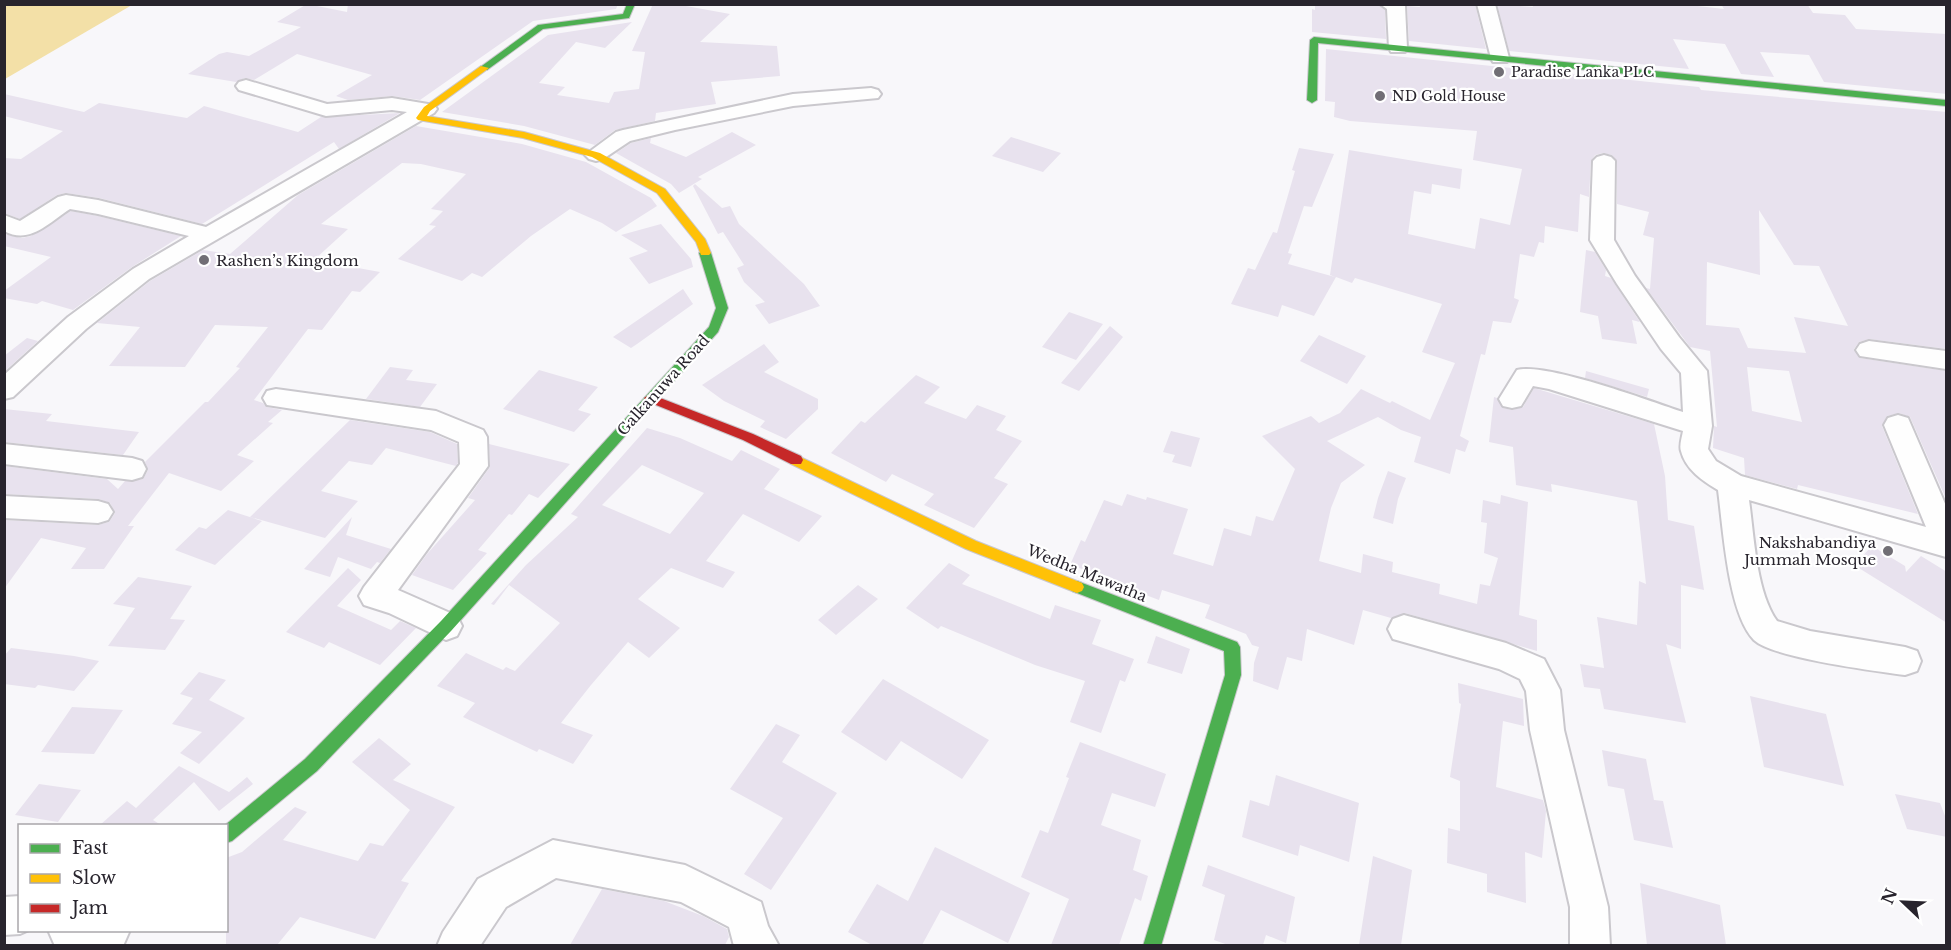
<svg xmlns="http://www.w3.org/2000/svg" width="1951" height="950" font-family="'Libre Baskerville',serif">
  <rect width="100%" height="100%" fill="#f8f7fa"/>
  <path fill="#f3e0a7" d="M5,4H132V5L5,79Z"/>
  <path fill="#e8e2ee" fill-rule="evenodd" d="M307,4L347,12L348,4H618L616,9L533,21L420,100L392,96L348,100L336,96L372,75L297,54L254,80L245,78L236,82L188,74L219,54L227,52L249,56L301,27L277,22Z
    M653,4H675L730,14L700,42L777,46L780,76L711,82L716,104L656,113L655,121L615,130L595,145L524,126L442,112L548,35L632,22L605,48L576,42L539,83L565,87L557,95L609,103L614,92L639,89L645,52L632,51Z
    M1315,4L1378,5L1385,10L1386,39L1312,32V9L1315,10Z
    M1419,4H1475L1486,49L1409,41L1407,6L1420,7Z
    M1497,4L1533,7L1532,4H1680L1724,9L1721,4H1807L1813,13L1845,15L1856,29L1947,34V94L1824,82L1809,55L1760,52L1774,77L1741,74L1725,44L1673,39L1689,69L1509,51Z
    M1326,49L1699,87L1701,90L1947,112V349L1869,339L1859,342L1854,349L1860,358L1947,371V501L1910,417L1899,413L1887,416L1882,426L1918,514L1798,485L1797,489L1745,475L1744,458L1713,448L1714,426L1717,427L1710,351L1690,347L1646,288L1650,289L1654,238L1643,235L1649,212L1617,204V161L1612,155L1603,153L1595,155L1591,161L1589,197L1580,194L1578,232L1545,226L1544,243L1539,242L1534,257L1520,254L1514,298L1519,300L1511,323L1493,321L1485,355L1481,354L1460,436L1469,441L1465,452L1456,449L1450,474L1414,462L1421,437L1401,430L1378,417L1327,441L1365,465L1341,483L1331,508L1319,561L1361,573L1363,554L1393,562L1392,572L1440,584L1439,594L1477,604L1480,584L1490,586L1498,558L1484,553L1487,523L1481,522L1483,500L1500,504L1501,495L1528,502L1519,615L1537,620V651L1405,613L1391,618L1363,610L1354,645L1307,629L1302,661L1287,657L1278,690L1253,681L1254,663L1259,647L1252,645L1246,634L1205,618L1210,605L1162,590L1159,600L1106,580L1107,577L1070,565L1081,540L1085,542L1104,500L1122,506L1127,494L1146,500L1147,497L1188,509L1173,554L1213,566L1224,528L1251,536L1256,516L1273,521L1295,469L1262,436L1311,416L1319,423L1340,413L1361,389L1390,403L1392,401L1430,420L1455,363L1422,352L1442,304L1355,278L1352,283L1336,277L1314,316L1282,305L1278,317L1231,304L1248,268L1255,270L1273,232L1277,233L1295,171L1292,170L1299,148L1334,154L1312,207L1304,206L1288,253L1292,254L1288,264L1335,277L1330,275L1349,150L1462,169L1460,189L1432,184L1431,194L1414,191L1408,234L1475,249L1480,218L1510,225L1522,169L1473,160L1477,131L1350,121L1334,117L1335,102L1325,101ZM1759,210L1794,265L1819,266L1848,326L1794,317L1806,353L1748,348L1739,328L1706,325L1707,262L1760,275ZM1747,367L1789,371L1802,422L1752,411Z
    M4,94L84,112L99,103L187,118L204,106L298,132L321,117L400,113L339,149L334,142L202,224L99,198L66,193L57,195L20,219L4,213V158L21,159L63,131L4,116Z
    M416,126L522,144L586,162L651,198L657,206L616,232L602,223L570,209L531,236L482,277L472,273L462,281L398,259L436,226L429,225L443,211L431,209L466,174L421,164L402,163L321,224L348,229L314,260L380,272L360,292L352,291L322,330L308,329L254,400L263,403L267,407L282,410L268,422L273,423L237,455L254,461L221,491L169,473L128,526H134L104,569H71L86,548L41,538L4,589V520L98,525L109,522L115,513L110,503L99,499L4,494V466L107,479L118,489L125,481L143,479L148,470L145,462L205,402H208L240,368L236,367L268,327L215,325L185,367L109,366L140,327L97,323L150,281L203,250L230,254L298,195Z
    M732,132L756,145L698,177L702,179L679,193L671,184L616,153L631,143L651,138L650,143L686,157Z
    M1011,137L1061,153L1043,172L992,156Z
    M695,184L722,208L730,206L739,224L804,284L820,306L769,324L755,305L765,302L744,282L737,268L744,265L723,232L718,234L693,186Z
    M71,211L98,216L181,236L132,267L73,310L42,301L37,304L4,298V291L51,257L4,246V234L22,238L31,236Z
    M661,224L691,259L693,267L649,284L629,258L648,251L621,235Z
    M1586,250L1595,252L1606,270L1605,276L1611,278L1640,322L1632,320L1637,344L1602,339L1598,316L1580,312Z
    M683,289L693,304L637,344L631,348L613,337Z
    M1069,312L1103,324L1076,360L1042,347Z
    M1110,326L1123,337L1079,391L1061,383Z
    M1319,335L1366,356L1347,384L1300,361Z
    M27,338L38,341L4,372V356Z
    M764,344L779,362L764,372L818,399V409L786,439L760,427L765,421L724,401L702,385Z
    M390,367L413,370L406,380L437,384L420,407L366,399Z
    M539,370L598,387L578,410L591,414L574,432L503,409Z
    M1586,371L1649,389L1647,397L1585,378Z
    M916,375L940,387L924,403L966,419L977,405L1006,416L996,430L1022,441L994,478L1008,484L974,528L924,505L934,494L892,474L886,482L831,453L861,421L865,423Z
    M1534,388L1654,424L1665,476L1668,520L1694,526L1704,590L1681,585V649L1666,644L1686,723L1604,709L1600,689L1584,687L1580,664L1604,668L1597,617L1637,625L1639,581L1646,584L1637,501L1551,484L1552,492L1516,485L1513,447L1489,442L1494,397L1497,398L1503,408L1512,410L1523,407Z
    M4,409L52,414L46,421L139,432L123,455L4,442Z
    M350,420L430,432L457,444L458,463L456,466L386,448L372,465L349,461L321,491L358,501L325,538L250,517Z
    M647,428L680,438L732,461L741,450L780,469L764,489L822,516L799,542L743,514L706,561L735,572L723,588L671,568L638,599L680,628L649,658L628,642L591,685L561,723L593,735L573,764L539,749L537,752L463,717L475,703L437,686L466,653L503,670L506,667L515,671L560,623L509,585L494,605L491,604L526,565L578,517L571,514ZM642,465L704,493L670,534L602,505Z
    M1171,431L1200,438L1191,467L1172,462L1175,455L1163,452Z
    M489,444L570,464L538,498L529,494L512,515L509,514L478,550L487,553L453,590L412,575L427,554L475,500L468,498L490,467Z
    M1388,471L1406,478L1398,499L1393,524L1373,518L1378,498Z
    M228,510L262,521L215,565L175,550L199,527L206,529Z
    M352,517L346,535L391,549L380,563L377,562L371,569L338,557L330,577L304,569Z
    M1872,546L1905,566L1906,572L1921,556L1947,572V623L1854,565Z
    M949,563L970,575L962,584L1050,619L1055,605L1101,620L1092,644L1134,659L1125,682L1120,680L1101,733L1070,722L1085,681L1035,665L941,626L938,629L906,608Z
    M348,568L361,580L337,606L391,630L400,621L416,628L380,665L329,642L324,648L286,632Z
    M138,577L192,586L170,619L185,620L165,650L108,646L135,608L113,604Z
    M858,585L878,599L836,635L818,620Z
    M1156,636L1190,649L1182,674L1147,663Z
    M11,648L74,656L99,661L74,691L38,685L35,688L4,684V656Z
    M199,672L226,680L209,700L245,718L199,764L180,753L202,732L172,724L193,698L180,694Z
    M883,679L989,740L962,779L901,741L886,761L841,732Z
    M1458,683L1523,699L1524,726L1503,721L1496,787L1543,800L1546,811L1542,858L1525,852L1526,903L1487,892V874L1447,863L1448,828L1460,831V781L1450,777L1461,704L1459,703Z
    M1750,696L1826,714L1844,786L1764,767Z
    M72,707L123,710L94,754L41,752Z
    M776,724L800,735L782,762L837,793L771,890L744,874L783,818L730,789Z
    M379,738L411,764L393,780L455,807L401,881L409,883L375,939L300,917L277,945H226V858L242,852L295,807L307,812L283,840L358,861L370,843L383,846L410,810L352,762Z
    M1080,742L1166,774L1155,807L1112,793L1101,825L1141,840L1133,870L1148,876L1141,901L1135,898L1119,945H1051L1069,899L1021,877L1040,830L1048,833L1069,778L1066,777Z
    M1602,750L1646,759L1654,800L1663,801L1673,848L1634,840L1624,789L1608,786Z
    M179,766L229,792L247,777L253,784L219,811L194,782L153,820L161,825H100L127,801L136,808Z
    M1276,775L1359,803L1349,862L1300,845L1298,856L1242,837L1250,800L1269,806Z
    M39,784L81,790L58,822L15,815Z
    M1895,794L1940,803L1947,821V837L1907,829Z
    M935,847L1030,893L1008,943L941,910L922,945H872L848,932L877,884L908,901Z
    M1373,856L1412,870L1401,945H1359Z
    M1208,865L1295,897L1286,943L1266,935L1263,945H1228L1214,940L1225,895L1202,886Z
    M1640,883L1720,905L1726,945H1647Z
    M602,889L664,901L703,916L727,929L729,937L725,945H570Z"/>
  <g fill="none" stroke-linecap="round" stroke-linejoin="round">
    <g stroke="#cac8cd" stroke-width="4">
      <path id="street" d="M1380,4L1405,6L1407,48L1405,52H1391L1389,48L1387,9Z
        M1477,4H1495L1509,58L1507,62H1493L1491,58Z
        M246,80L327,104L392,98L434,105L437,109L434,113L149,279L86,329L13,397L4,399V375L68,317L133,269L189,236L98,214L70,209C48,223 30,245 4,231V215L20,221L58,197L66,195L98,200L206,227L407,112L392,110L326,116L239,90L236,86L239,82Z
        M871,88L878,90L881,94L878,98L793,106L675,130L630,141L603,159L596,161L589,159L585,155L616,132L623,130L793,94Z
        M1604,155L1611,157L1615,161L1614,240L1635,276L1679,337L1707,371L1712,426L1708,449L1716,461L1741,476L1926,527L1884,425L1888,418L1898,415L1908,418L1946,506V557L1749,500C1754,535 1756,592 1777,621L1810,631L1905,647L1917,651L1921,661L1917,671L1905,675C1876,671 1773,658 1754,640C1728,614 1723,527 1718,490C1703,481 1686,470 1681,451C1679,446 1682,437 1683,431L1549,389L1533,386L1521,406L1512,408L1503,406L1499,399L1517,370C1545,362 1650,401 1683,412L1681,373L1661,349L1617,284L1590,240L1593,161L1597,157Z
        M1869,341L1946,351V369L1860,356L1856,350L1860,344Z
        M276,389L436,411L483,430L487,437L488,466L398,590L457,616L462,626L457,636L446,640L389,613L364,605L359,596L364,587L460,464L459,442L431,430L267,405L263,398L267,391Z
        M4,444L132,458L142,461L146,469L142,477L132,480L4,464Z
        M4,496L98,501L108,504L113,512L108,520L98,523L4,518Z
        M1404,615L1506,643L1544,659L1560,690L1564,730L1608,907L1610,946H1570V907L1530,730L1526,691L1520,679L1499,669L1393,639L1388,629L1393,619Z
        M553,840L685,865L761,902L768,926L779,946H734L729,927L681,902L556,878L506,907L480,946H437L443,932L478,879Z
        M20,896V930H29L20,934L4,935V897Z
        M48,930H130L123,946H55Z"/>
    </g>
    <g stroke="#cac8cd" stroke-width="2">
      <path id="fast" d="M627,4H635L629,18L543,29L487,70L479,68L538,25L623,14Z
        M1314,37L1946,100V106L1318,43L1317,100L1312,103L1307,100L1310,40Z
        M705,250L711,253L728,308L718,332L451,631L317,771L232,841L226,843V826H224L305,759L441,621L709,327L716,308L699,253Z
        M1077,581L1237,642L1240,647L1241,675L1161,946H1143L1225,675L1224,651L1072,591L1070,587L1072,583Z"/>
    </g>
    <g stroke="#cac8cd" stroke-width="2">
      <path id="slow" d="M481,66L489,68L430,111L427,116L524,132L600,153L665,189L705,239L711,253L709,255H701L696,242L657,193L592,157L523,138L418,120L416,118L424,107Z
        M796,455L976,541L1082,583L1084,587L1082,591L1077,593L966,549L791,464L789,460Z"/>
    </g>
    <g stroke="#cac8cd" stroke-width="2">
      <path id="jam" d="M650,394L753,434L801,456L803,460L801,464H791L743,440L646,401L644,398Z"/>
    </g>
    <use href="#street" fill="#fefefe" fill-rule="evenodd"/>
    <use href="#fast" fill="#4caf50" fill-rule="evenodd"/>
    <use href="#slow" fill="#ffc107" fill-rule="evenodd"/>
    <use href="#jam" fill="#c62828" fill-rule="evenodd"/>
  </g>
  <g fill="#716e75" stroke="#fff" stroke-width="2">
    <circle cx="1499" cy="72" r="6"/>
    <circle cx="1380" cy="96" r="6"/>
    <circle cx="204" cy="260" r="6"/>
    <circle cx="1888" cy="551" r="6"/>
  </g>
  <g text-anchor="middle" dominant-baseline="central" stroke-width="4.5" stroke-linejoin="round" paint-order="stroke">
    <g font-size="14" fill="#28242d" stroke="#fff" text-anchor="start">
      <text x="1511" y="72">Paradise Lanka PLC</text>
      <text x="1392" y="96">ND Gold House</text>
    </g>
    <g font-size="15" fill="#28242d" stroke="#fff" text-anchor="start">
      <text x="216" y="260">Rashen’s Kingdom</text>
      <text x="1876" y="542" text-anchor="end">Nakshabandiya<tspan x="1876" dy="17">Jummah Mosque</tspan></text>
    </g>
    <g font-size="15" fill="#28242d" stroke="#fff">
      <text transform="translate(663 385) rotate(-48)">Galkanuwa Road</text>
      <text transform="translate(1087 573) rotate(22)">Wedha Mawatha</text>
    </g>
  </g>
  <rect width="1951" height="950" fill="none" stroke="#28242d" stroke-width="12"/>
  <rect x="18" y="824" width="210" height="108" fill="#ffffff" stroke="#a9a7ab" stroke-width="1.5"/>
  <rect x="30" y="844" width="30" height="9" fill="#4caf50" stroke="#a9a7ab" stroke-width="1.5"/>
  <text x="72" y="854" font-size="18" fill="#28242d">Fast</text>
  <rect x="30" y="874" width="30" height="9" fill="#ffc107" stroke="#a9a7ab" stroke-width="1.5"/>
  <text x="72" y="884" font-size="18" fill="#28242d">Slow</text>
  <rect x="30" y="904" width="30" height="9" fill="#c62828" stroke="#a9a7ab" stroke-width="1.5"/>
  <text x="72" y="914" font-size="18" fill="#28242d">Jam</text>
  <g transform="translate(1903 902) rotate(293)" stroke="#ffffff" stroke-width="4.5" paint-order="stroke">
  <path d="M0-4.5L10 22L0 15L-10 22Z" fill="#28242d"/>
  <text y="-9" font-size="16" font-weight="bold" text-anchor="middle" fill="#28242d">N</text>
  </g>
</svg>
